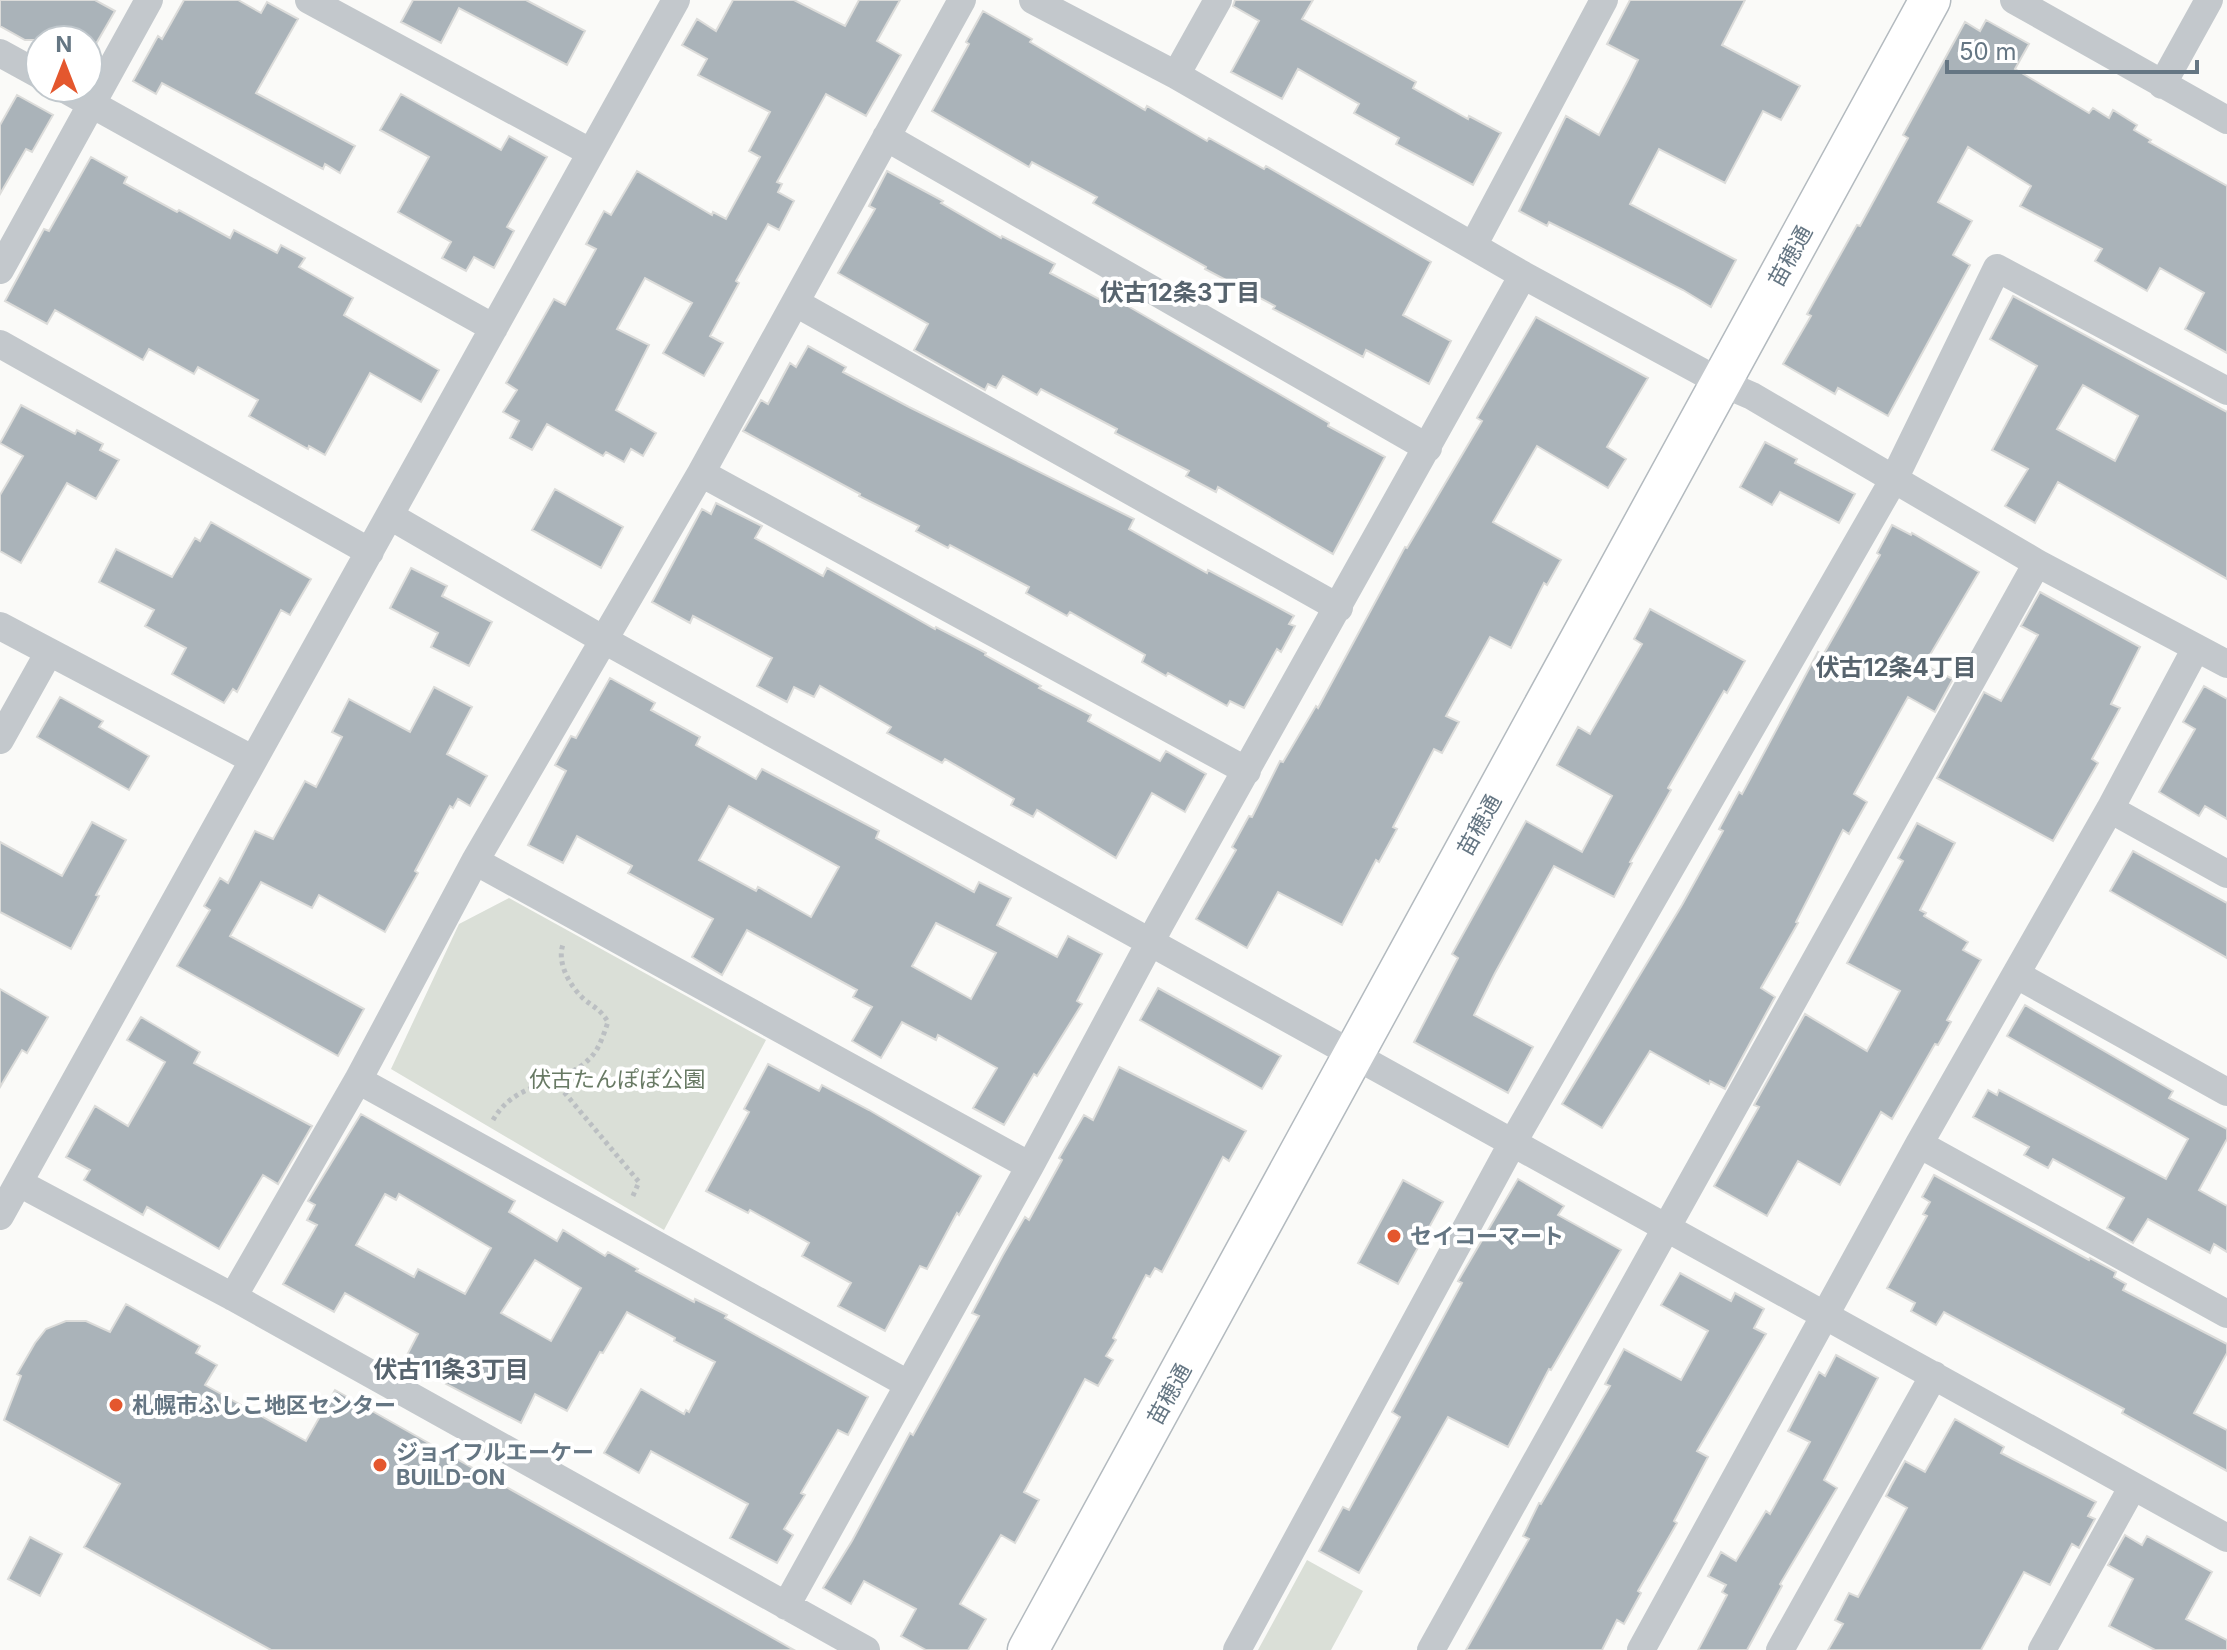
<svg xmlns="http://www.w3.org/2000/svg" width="2227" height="1650" font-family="Inter,'Noto Sans JP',sans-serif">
  <rect width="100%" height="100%" fill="#fafaf8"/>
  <path fill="#dadfd7" d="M509,898L766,1040L664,1230L391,1069L459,924Z
    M1307,1560L1363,1591L1331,1650H1258Z"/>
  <path fill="#aab3b9" stroke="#dcdcda" stroke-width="2" fill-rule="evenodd" d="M0,0H95L115,11L93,49L88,46V40H25L0,26Z
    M184,0H238L261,13L267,2L298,19L256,93L355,146L340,173L325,164L323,169L162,83L156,94L133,81L158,36L162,39Z
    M413,0H526L585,31L567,65L459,8L441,43L401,22Z
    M733,0H794L845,26L859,0H900L877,41L901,55L866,116L826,94L777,182L782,184L778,192L794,201L779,230L768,224L736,281L739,283L710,336L723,343L704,376L663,353L692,303L645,278L617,329L649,345L616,410L656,433L643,456L631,449L624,462L606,452L603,456L547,424L532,450L510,438L519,421L503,412L517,390L506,383L554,299L565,305L596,249L586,244L604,211L611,215L637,171L712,215L713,212L726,219L760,157L749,151L770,112L698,75L707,59L682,45L697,19L716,31Z
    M1235,0H1313L1302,19L1416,82L1413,88L1468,119L1469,116L1501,133L1473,185L1396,144L1399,138L1354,113L1359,104L1298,69L1282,99L1231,72L1259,21L1233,6Z
    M1630,0H1745L1722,45L1800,86L1781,120L1763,111L1725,183L1659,149L1630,204L1736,260L1711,307L1683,290L1595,245L1549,222L1547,226L1519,211L1566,116L1599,135L1628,80L1638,60L1607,44Z
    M983,11L1032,39L1030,42L1145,110L1147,106L1207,141L1209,138L1264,169L1266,166L1431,262L1403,315L1451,341L1429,384L1366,350L1363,357L1298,322L1273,309L1275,306L1205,269L1206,267L1093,203L1097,197L1032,162L1029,167L932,111L969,44L966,42Z
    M1986,20L2029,44L2015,69L2089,113L2093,108L2109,118L2113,110L2137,125L2134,130L2151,140L2149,142L2227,186V353L2185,329L2204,293L2160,268L2147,291L2095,261L2102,249L2020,206L2031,186L1968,147L1938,202L1972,221L1953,255L1970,265L1888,416L1838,388L1835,394L1783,364L1811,316L1807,314L1857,225L1860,226L1908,138L1903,135L1965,22L1980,31Z
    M401,94L501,150L509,136L547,157L507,227L514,231L494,268L474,257L466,271L442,258L451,242L398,212L429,157L380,130Z
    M17,95L53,115L32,152L26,149L0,194V125Z
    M91,157L127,177L124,183L177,212L179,210L230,238L234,230L277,253L281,245L305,258L299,267L353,298L344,315L439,370L421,402L370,373L325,455L309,446L308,449L249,416L258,400L198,367L194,374L149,349L143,360L55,310L47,324L5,301L44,229L49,231Z
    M887,171L943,201L941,203L1001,238L1002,236L1055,264L1050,273L1110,305L1114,298L1329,423L1328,426L1385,457L1333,554L1218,487L1216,492L1186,476L1189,471L1115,433L1117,429L1041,389L1037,395L1003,376L996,388L988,384L985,390L914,350L928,324L838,273L875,209L869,206Z
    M2013,296L2227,412V579L2058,482L2035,523L2005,506L2028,469L1992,450L2037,366L1990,339ZM2083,385L2138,416L2115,461L2057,429Z
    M1536,317L1648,378L1607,447L1626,459L1608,488L1537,446L1493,522L1561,560L1547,585L1544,583L1511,648L1490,637L1446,716L1459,722L1442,753L1434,749L1393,827L1397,829L1379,862L1376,860L1342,925L1278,892L1247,948L1196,919L1236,850L1232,847L1249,816L1252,817L1280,761L1283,762L1316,706L1318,708L1405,547L1407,548L1482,421L1477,418Z
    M808,346L846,367L843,372L909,407L1134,519L1129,529L1207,573L1208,570L1294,616L1289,624L1295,626L1281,652L1277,649L1244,708L1230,701L1227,706L1168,673L1166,676L1142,662L1145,655L1070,612L1067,616L1026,593L1029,587L950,545L948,548L916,531L919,526L859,496L860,494L743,431L761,400L768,404L790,363L796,367Z
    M21,405L75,434L77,430L103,444L100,450L119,460L96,499L67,483L21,563L0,551V495L23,456L0,443Z
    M1765,442L1797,459L1795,463L1855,494L1839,523L1780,492L1772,505L1740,487Z
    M555,489L623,527L601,568L532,530Z
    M716,503L762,526L755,538L823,576L827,568L935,629L936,627L986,653L985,655L1041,686L1039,688L1091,715L1088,721L1160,761L1166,751L1206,774L1185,812L1152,793L1116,858L1037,810L1033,817L1011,805L1014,799L945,759L942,763L887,733L891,727L820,686L814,697L794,687L787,702L757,686L772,658L693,616L690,623L652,602L702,509L711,514Z
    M211,522L311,579L290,615L281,610L237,692L233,689L224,703L172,674L186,648L145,626L154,610L99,582L116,549L172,577L195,538L200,541Z
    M1892,525L1911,535L1912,533L1979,572L1924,665L1953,679L1935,712L1908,697L1854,794L1867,802L1849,834L1843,830L1796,922L1798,923L1761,988L1775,997L1725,1089L1710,1081L1709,1084L1650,1051L1602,1128L1562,1104L1682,905L1723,831L1719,829L1739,792L1742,794L1818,652L1823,655L1880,555L1877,553Z
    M411,568L447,586L442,596L492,622L469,666L431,647L438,633L390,608Z
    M2040,592L2140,647L2111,704L2120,708L2092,759L2098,763L2053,841L1937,778L1984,692L2001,701L2038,635L2021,626Z
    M1650,609L1745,661L1727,693L1724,691L1668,788L1671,790L1630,862L1632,863L1614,897L1554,866L1495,973L1474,1015L1533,1047L1508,1093L1414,1042L1458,958L1452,954L1526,821L1582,852L1612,796L1557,765L1578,727L1590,734L1642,644L1634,639Z
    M610,678L655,703L651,710L700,737L696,745L756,779L762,769L879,831L876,838L974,892L979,882L1011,898L997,925L1057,957L1068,936L1102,954L1077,1001L1082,1004L1037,1076L1034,1074L1004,1125L973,1108L997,1068L938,1035L936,1040L902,1022L881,1058L852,1041L872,1007L853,997L857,990L747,930L722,975L692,957L713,919L628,873L632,866L577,836L563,863L528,845L566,771L555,765L571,736L576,738ZM729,806L839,867L811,917L758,887L756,891L699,860ZM936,923L996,953L971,999L912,966Z
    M2204,686L2227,699V819L2205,806L2199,816L2159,792L2195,729L2183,722Z
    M434,687L472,707L447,754L487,776L470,806L458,799L453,808L450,806L415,871L418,873L385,932L319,895L312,908L261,882L230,936L364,1009L338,1056L177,966L210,910L204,906L220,878L228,883L255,831L273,839L305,781L316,787L342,737L332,732L349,699L410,732Z
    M60,697L103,721L99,727L149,756L129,790L37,737Z
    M92,822L126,840L96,895L99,896L71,949L0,912V842L62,876Z
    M1917,823L1955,843L1920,910L1926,913L1924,916L1968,942L1963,950L1981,960L1947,1020L1951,1022L1938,1045L1935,1044L1892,1119L1881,1112L1840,1185L1798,1161L1767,1216L1714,1186L1759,1107L1754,1105L1805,1014L1867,1051L1900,991L1847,963L1903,861L1898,858Z
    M2133,851L2227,903V958L2110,891Z
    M1158,988L1281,1056L1262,1089L1140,1020Z
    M0,989L48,1017L27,1053L22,1050L0,1087Z
    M2025,1005L2173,1091L2169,1098L2227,1129V1139L2199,1190L2227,1206V1252L2214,1244L2210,1253L2148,1219L2133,1243L2107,1228L2124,1198L2053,1159L2048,1168L2024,1155L2029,1147L1973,1117L1988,1090L1997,1095L1999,1090L2166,1179L2188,1139L2007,1036Z
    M141,1017L200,1052L194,1063L312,1126L278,1184L263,1175L219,1249L147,1207L143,1215L84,1180L90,1170L66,1157L95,1106L128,1126L165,1062L127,1040Z
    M768,1064L819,1091L822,1085L869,1110L981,1176L959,1215L957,1213L927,1269L920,1266L885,1331L838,1306L851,1283L802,1256L809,1243L750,1210L748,1213L706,1191L749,1112L744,1109Z
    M1119,1067L1246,1131L1229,1161L1223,1157L1162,1272L1155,1268L1150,1277L1146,1275L1113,1338L1116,1340L1106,1356L1113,1360L1098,1386L1085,1379L1024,1492L1039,1500L1015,1543L1001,1535L960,1604L986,1619L968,1650H926L901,1636L916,1609L864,1581L851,1604L823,1588L852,1541L910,1433L913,1435L979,1316L972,1313L1003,1255L1025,1217L1029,1220L1062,1160L1059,1158L1084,1115L1093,1120Z
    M361,1114L515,1201L509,1212L557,1241L563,1230L605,1256L608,1252L638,1269L636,1271L694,1302L695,1299L727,1315L725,1318L868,1397L848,1435L838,1430L801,1493L805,1495L784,1529L793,1535L777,1563L730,1538L748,1504L651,1451L639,1473L604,1453L641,1389L684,1414L686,1410L689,1412L715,1362L674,1341L675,1338L627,1312L603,1353L600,1352L567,1411L535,1394L521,1423L446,1384L448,1381L406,1357L418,1334L345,1293L334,1312L283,1284L317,1225L307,1220L315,1205L308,1201ZM385,1194L396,1200L399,1194L491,1248L465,1294L418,1269L414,1277L356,1245ZM535,1260L581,1288L551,1341L501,1313Z
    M1934,1175L2089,1260L2090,1258L2116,1272L2114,1277L2126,1284L2123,1290L2227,1344V1353L2194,1413L2227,1430V1471L2122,1413L2124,1409L1944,1312L1936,1325L1911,1311L1915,1303L1887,1288L1927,1216L1923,1214L1930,1202L1922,1197Z
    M1518,1179L1564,1206L1558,1215L1621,1250L1551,1370L1549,1369L1508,1447L1448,1417L1359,1573L1319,1551L1343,1507L1349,1510L1400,1417L1392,1412L1462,1283L1458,1281Z
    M1403,1180L1443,1202L1398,1284L1358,1263Z
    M1680,1273L1731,1301L1735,1293L1764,1309L1754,1328L1766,1334L1697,1451L1708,1457L1674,1521L1677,1523L1638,1591L1641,1593L1624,1624L1617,1620L1602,1650H1466L1529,1539L1523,1536L1539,1503L1541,1504L1610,1386L1605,1384L1624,1349L1681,1380L1708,1331L1661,1305Z
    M126,1304L200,1346L196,1353L217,1365L205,1385L306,1441L335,1390L794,1650H271L84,1547L120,1484L4,1420L21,1376L17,1374L35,1343L46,1329L66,1321H86L110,1332Z
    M1836,1355L1878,1378L1824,1480L1837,1488L1780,1584L1782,1586L1747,1650H1698L1727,1595L1722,1592L1726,1585L1708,1576L1721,1552L1736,1561L1766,1511L1770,1514L1810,1442L1788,1431L1819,1372L1825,1376Z
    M1955,1419L2004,1447L2001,1453L2096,1502L2088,1516L2095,1519L2079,1548L2072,1544L2050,1585L2024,1572L1981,1650H1828L1843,1624L1835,1620L1849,1593L1858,1597L1907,1508L1886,1496L1891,1486L1905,1461L1925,1472Z
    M2125,1535L2142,1545L2147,1536L2212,1572L2186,1619L2227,1640V1650H2155L2109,1626L2133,1579L2108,1565Z
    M30,1537L62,1554L40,1596L8,1579Z"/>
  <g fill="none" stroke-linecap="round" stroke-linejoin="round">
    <g stroke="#b3babf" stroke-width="43">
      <path id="secondary" d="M1028,1650L1930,0"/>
    </g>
    <path stroke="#bbbfc2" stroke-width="5" stroke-dasharray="4 4" stroke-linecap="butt" d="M554,1080L639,1182L632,1198
      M493,1120C517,1078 564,1088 592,1056C600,1047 604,1033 608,1022C601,1010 595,1008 585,1000C570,987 555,961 564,942"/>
    <path stroke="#c3c8cc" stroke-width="28" d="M309,0L590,152
      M1033,0L1176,75L1523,275L1722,383L1752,396L2037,563L2227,664
      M2014,0L2227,120
      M0,53L40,75
      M1176,75L1218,0
      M2162,85L2209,0
      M63,88L494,328
      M886,137L1428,448
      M1473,246L1604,0
      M0,270L149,0
      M796,303L1339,608
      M0,344L370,552
      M701,473L1247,771
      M390,516L604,640L2227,1538
      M0,626L252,759
      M0,740L48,654
      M2110,809L2227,874
      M475,861L1030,1166
      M2017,975L2227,1092
      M358,1080L908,1384
      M1919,1144L2227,1314
      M19,1183L233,1297L866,1650
      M0,1216L676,0
      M233,1297L358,1080L475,861L701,473L962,0
      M786,1606L1030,1166L1160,924L1523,275
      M1237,1650L1513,1142L1894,479L1997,268L2227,391
      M1431,1650L2037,563
      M1641,1650L1919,1144L2110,809L2196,648
      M1780,1650L1934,1375
      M2042,1650L2133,1486"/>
    <use href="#secondary" stroke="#fff" stroke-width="40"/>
  </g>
  <g fill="#e4572e" stroke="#fff" stroke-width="3">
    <circle cx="1394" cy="1236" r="8"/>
    <circle cx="116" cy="1405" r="8"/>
    <circle cx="380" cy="1465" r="8"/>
  </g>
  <g text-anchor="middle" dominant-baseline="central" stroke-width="8" stroke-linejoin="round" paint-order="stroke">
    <g font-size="22" fill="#657683" stroke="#fff">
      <text transform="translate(1790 256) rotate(-61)">苗穂通</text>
      <text transform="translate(1479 825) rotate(-61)">苗穂通</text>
      <text transform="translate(1169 1394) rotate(-61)">苗穂通</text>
    </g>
    <g font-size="22" fill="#687a64" stroke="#fff">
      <text x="617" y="1079">伏古たんぽぽ公園</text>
    </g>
    <g font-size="22" font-weight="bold" fill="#657683" stroke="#fff" text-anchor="start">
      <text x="1410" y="1236">セイコーマート</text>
      <text x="132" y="1405">札幌市ふしこ地区センター</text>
      <text x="396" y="1452">ジョイフルエーケー<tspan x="396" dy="25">BUILD-ON</tspan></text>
    </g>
    <g font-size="24" font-weight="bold" fill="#57646e" stroke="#fff">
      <text x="1180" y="292">伏古12条3丁目</text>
      <text x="1896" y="667">伏古12条4丁目</text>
      <text x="451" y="1369">伏古11条3丁目</text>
    </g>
  </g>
  <g transform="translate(64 64)"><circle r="38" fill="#ffffff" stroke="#c1c8cd" stroke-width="2"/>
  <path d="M0-6L14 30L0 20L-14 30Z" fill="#e4572e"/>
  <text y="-12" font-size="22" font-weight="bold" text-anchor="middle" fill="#657683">N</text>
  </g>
  <path d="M1947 60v12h250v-12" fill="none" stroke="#657683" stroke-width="4"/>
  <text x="1959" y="60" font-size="24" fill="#657683" stroke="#ffffff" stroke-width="6" paint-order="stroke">50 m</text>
</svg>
